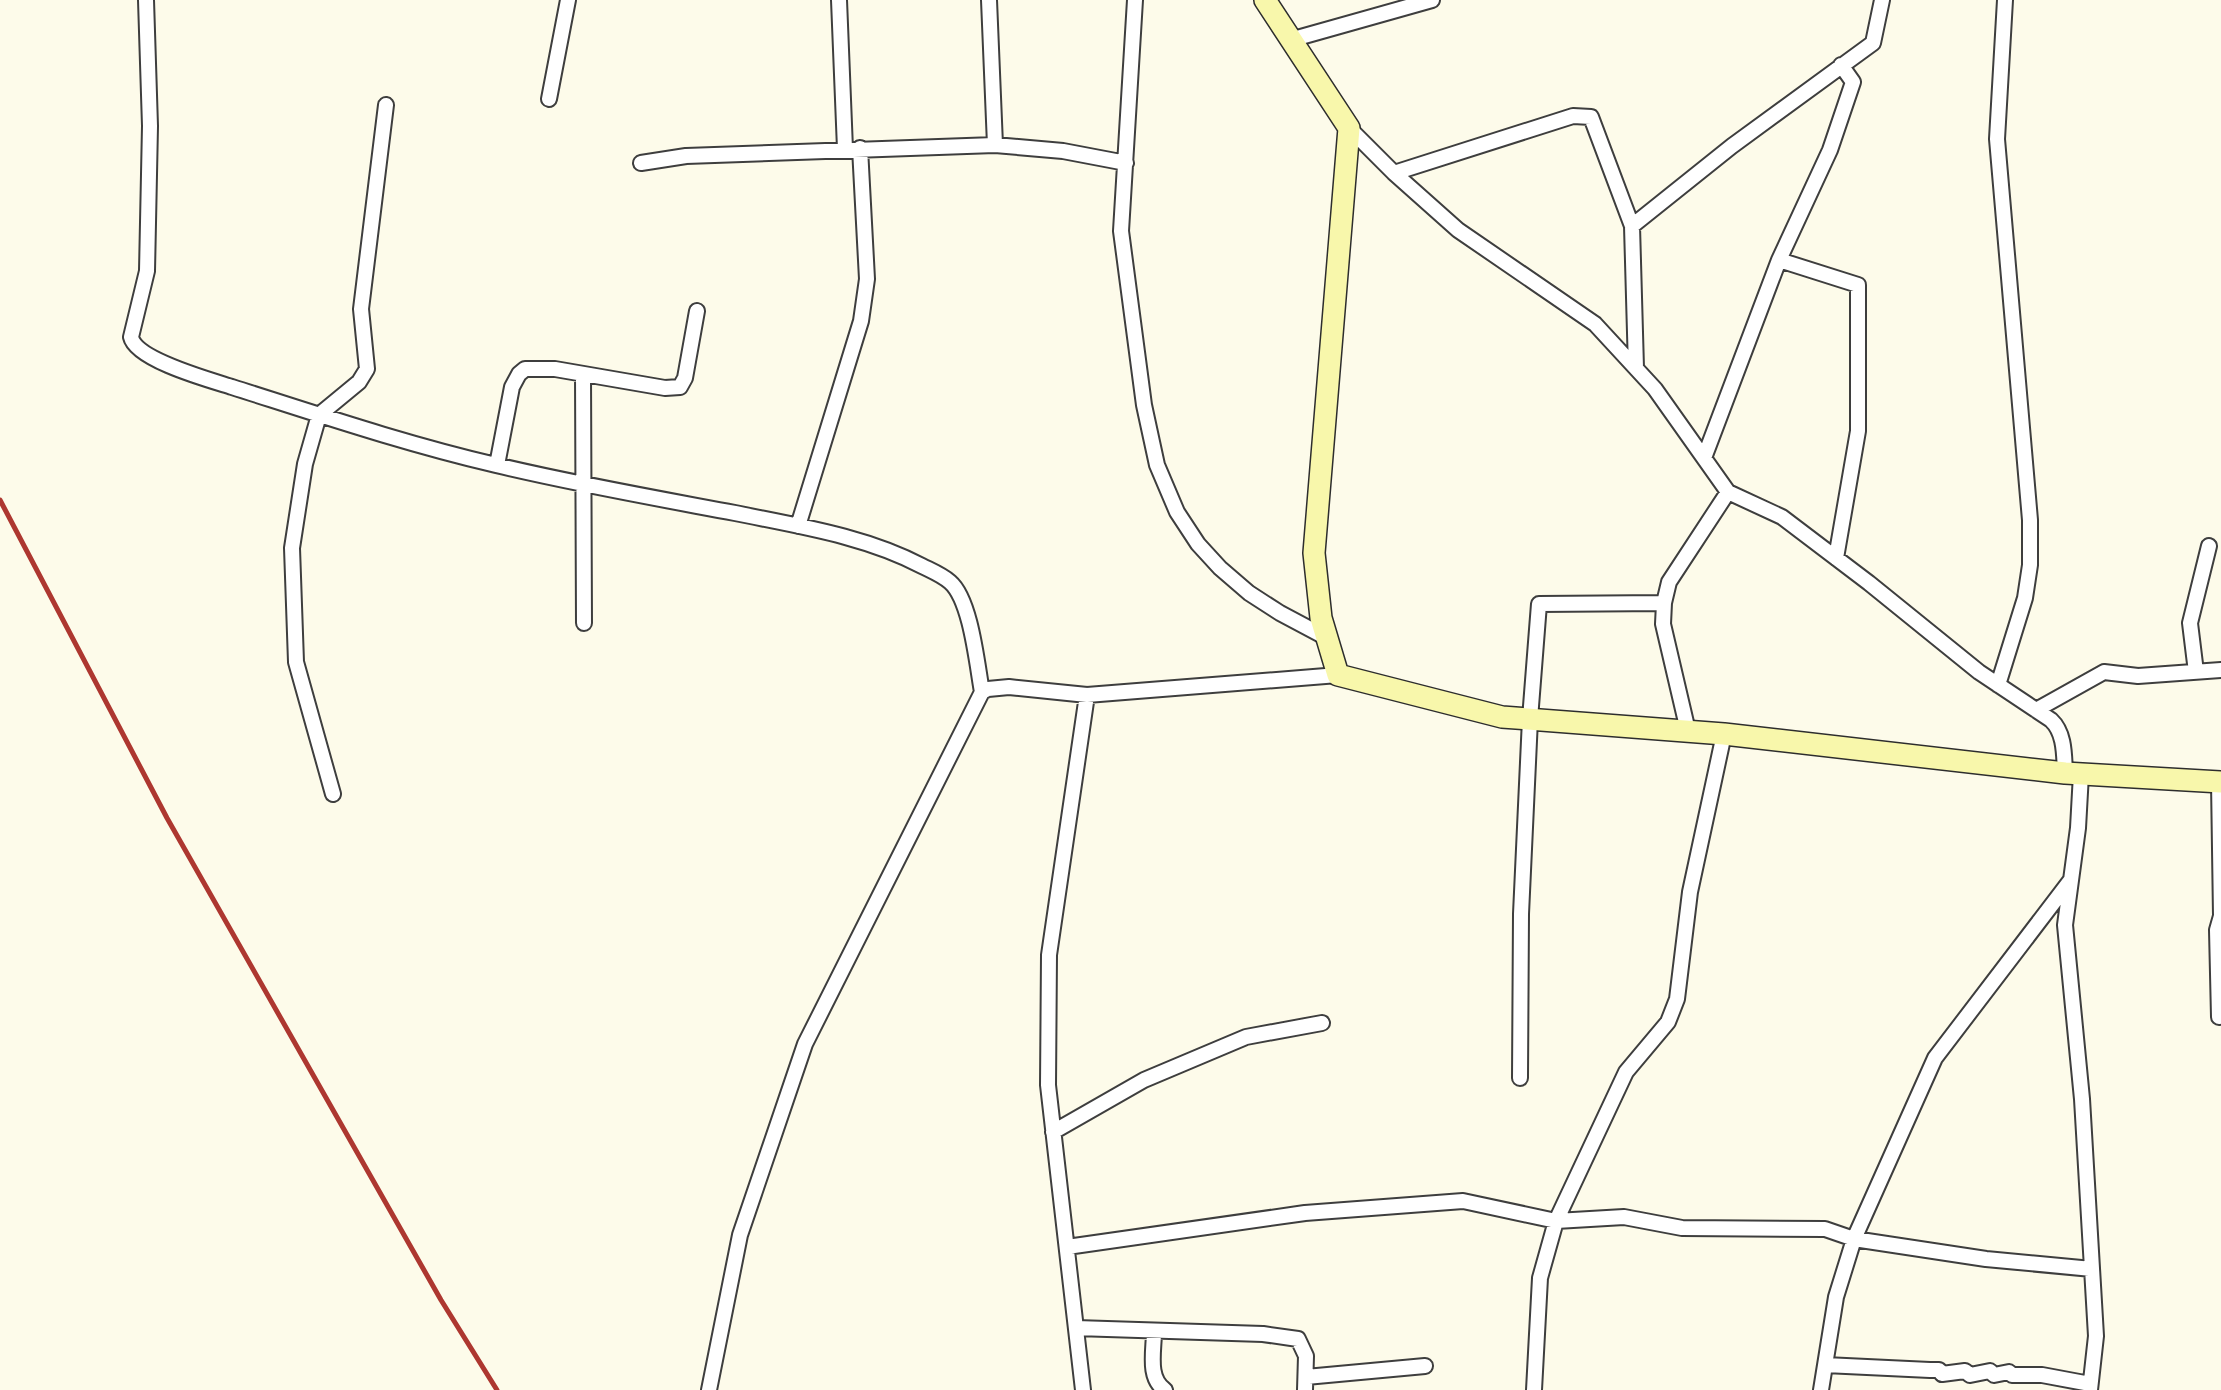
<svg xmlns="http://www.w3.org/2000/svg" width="2221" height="1390" viewBox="0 0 2221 1390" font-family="'Playfair Display',serif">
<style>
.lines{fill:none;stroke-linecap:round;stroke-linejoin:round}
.street-casing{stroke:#3e3e3e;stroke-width:18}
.secondary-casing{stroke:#2d2d2d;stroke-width:24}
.street{stroke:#fff;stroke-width:14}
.secondary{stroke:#f8f7ab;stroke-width:21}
.rail{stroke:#ad3730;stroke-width:5}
</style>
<rect width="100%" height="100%" fill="#fdfbea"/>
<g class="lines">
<g class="street-casing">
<path id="street" d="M 146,0 L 150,126 L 147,271 L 131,337 C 136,360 210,380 232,387 C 320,415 406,444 496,465 C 575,484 655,498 735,513 C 798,526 865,536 922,566 C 932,571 942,575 950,582 C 971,600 977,665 982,692
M 839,0 L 845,149
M 989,0 L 995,145
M 1135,0 L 1121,231 L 1144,405 L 1157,465 L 1177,512 L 1198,544 L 1220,568 L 1249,593 L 1280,613 L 1327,638
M 1290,40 L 1432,0
M 549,99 L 568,0
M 1349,128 L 1394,173 L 1458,230 L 1595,324 L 1655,389 L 1728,492 L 1782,517 L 1869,583 L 1979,672 L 2051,720 C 2065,733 2064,755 2065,773
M 641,163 L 686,156 L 995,145 L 1063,151 L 1126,163
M 1394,173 L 1573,116 L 1591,117 L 1632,226 L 1636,368
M 1632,226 L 1732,146 L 1873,43 L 1882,0
M 1779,260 L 1858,285 L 1858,431 L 1836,558
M 583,374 L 584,623
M 1704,458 L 1779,260 L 1830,150 L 1853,82 L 1841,65
M 497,465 L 512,387 L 519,374 L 525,369 L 555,369 L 665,388 L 680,387 L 685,378 L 697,311
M 798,526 L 861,321 L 867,279 L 860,148
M 2196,672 L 2190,623 L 2209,546
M 1998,685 L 2025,598 L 2030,565 L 2030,520 L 1997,139 L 2005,0
M 2036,710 L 2104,672 L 2138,676 L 2221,670
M 1688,731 L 1663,624 L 1664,603 L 1669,582 L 1728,492
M 2081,774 L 2078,828 L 2065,925 L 2082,1099 L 2096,1336 L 2090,1390
M 333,794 L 296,662 L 292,548 L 305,464 L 319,415 L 359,382 L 367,369 L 361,309 L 386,105
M 2219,1017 L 2217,930 L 2221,916 L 2219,782
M 1520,1078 L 1521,914 L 1530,719 L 1539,604 L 1664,603
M 1053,1132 L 1144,1080 L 1246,1037 L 1322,1023
M 1067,1247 L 1305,1213 L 1463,1201 L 1556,1221 L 1624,1217 L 1682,1228 L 1825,1229 L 1854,1239 L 1986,1259 L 2092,1269
M 1076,1328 L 1263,1334 L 1298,1339 L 1306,1356 L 1305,1390
M 1154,1331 C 1154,1351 1147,1378 1165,1390
M 1825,1365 L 1930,1370 L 1939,1370 L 1942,1374 L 1965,1371 L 1970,1375 L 1990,1371 L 1994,1375 L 2009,1372 L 2012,1375 L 2042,1375 L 2090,1384
M 1306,1377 L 1425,1366
M 709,1390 L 740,1235 L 805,1044 L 982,692 L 988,689 L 1009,687 L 1087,695 L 1338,675
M 1083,1390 L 1048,1085 L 1049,955 L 1087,695
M 1534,1390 L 1540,1278 L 1556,1221 L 1626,1072 L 1668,1022 L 1677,999 L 1690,892 L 1724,734
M 1821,1390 L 1836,1297 L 1854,1239 L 1935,1058 L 2070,881"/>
</g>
<g class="secondary-casing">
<path id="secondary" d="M 1265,0 L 1349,128 L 1314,553 L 1321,618 L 1338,675 L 1502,717 L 1724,734 L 2065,773 L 2221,782"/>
</g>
<use href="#street" class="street"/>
<use href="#secondary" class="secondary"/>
<path class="rail" d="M 0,500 L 167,818 L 441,1300 L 497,1390"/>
</g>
</svg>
